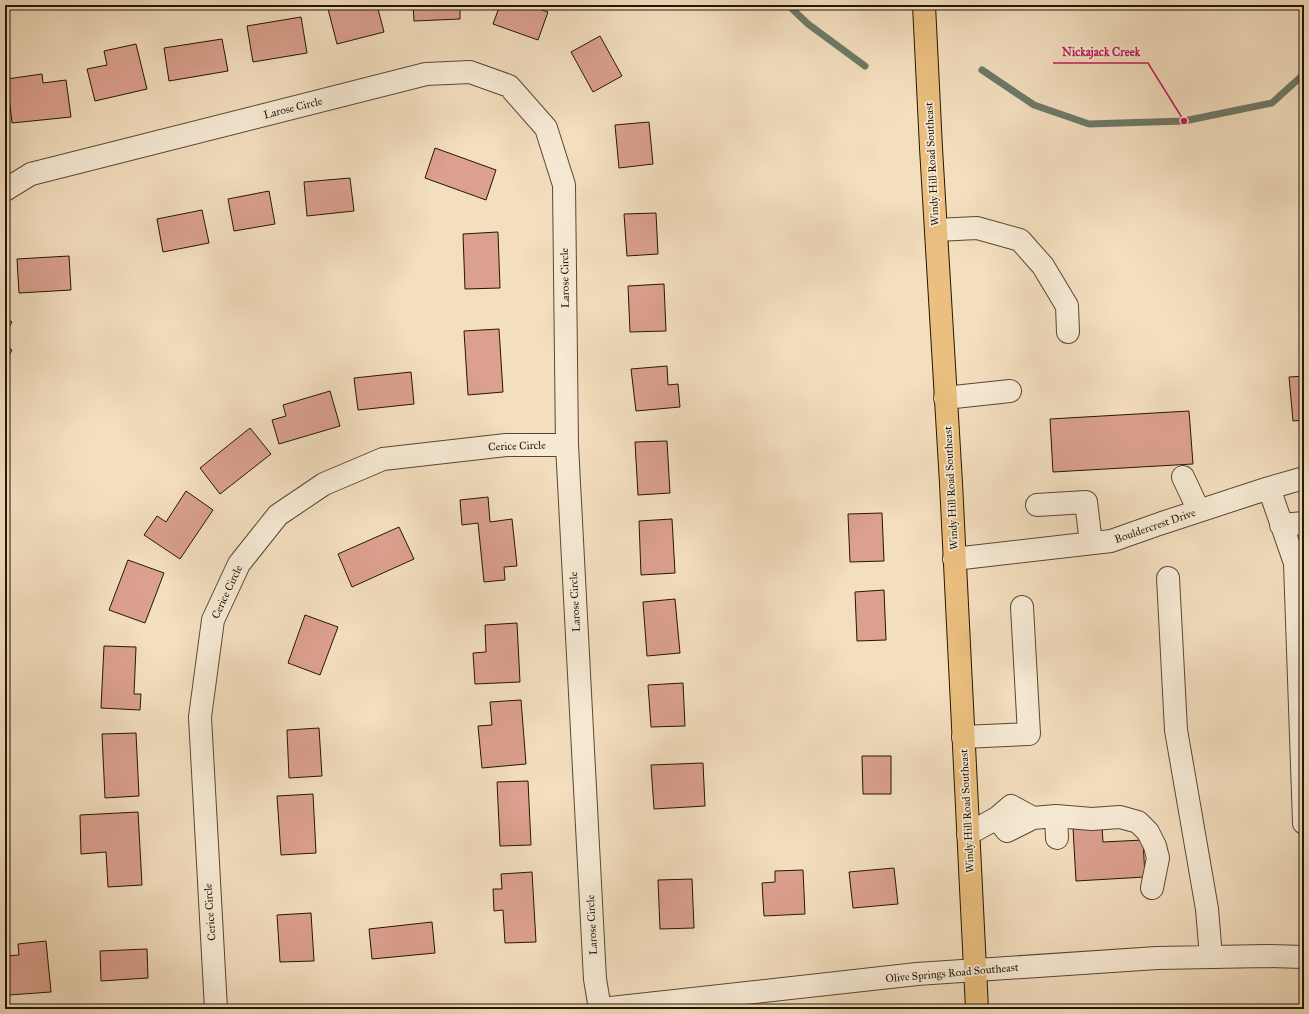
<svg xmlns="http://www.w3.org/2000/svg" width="1309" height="1014" viewBox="0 0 1309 1014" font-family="'IM FELL Great Primer',serif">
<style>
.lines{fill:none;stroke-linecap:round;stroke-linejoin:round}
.stream{stroke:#6d7a68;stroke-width:7}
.building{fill:#dba08e;stroke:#251603}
.minor-casing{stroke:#584832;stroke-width:24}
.major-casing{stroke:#251603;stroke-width:24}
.minor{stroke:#f7ead5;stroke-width:22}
.major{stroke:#eabf7f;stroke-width:22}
.labels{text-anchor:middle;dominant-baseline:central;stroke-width:3.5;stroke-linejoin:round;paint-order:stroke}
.street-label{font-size:11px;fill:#251603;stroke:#f7ead5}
.leader{fill:none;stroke:#c2185b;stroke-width:1.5}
.callout-dot{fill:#c2185b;stroke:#f7ead5;stroke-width:1.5}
.callout-label{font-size:12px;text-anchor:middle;font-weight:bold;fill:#c2185b;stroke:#f7ead5;stroke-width:3.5;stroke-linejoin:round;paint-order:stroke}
</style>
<rect width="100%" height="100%" fill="#f3debe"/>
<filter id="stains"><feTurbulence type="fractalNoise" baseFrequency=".005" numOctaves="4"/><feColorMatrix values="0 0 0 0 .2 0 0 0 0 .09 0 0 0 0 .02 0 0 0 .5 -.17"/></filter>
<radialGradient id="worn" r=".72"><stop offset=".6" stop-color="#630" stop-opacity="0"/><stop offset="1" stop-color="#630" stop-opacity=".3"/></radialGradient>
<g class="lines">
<path class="stream" d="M 788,5 L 808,24 L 865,66
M 982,70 L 1034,105 L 1089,124 L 1184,121 L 1272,103 L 1304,74"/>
</g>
<path class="building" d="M 327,5 L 353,5 L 353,8 L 366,5 L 377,5 L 384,32 L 337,44 Z
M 413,5 L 460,5 L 460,19 L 414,21 Z
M 500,5 L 527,5 L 548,12 L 538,40 L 493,24 Z
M 301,17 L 307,53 L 253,62 L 247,26 Z
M 600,36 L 622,76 L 593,92 L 571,52 Z
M 222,39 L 228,71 L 169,81 L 164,48 Z
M 136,44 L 147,89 L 95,101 L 87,69 L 107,65 L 104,51 Z
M 42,74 L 43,83 L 66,80 L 71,117 L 12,123 L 7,79 Z
M 649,122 L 653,164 L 619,168 L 615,125 Z
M 435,148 L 496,170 L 486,200 L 425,178 Z
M 350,178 L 354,211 L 307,216 L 304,182 Z
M 269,191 L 275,224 L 234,231 L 228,199 Z
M 202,210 L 209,243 L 163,252 L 157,219 Z
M 656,213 L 658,254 L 627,256 L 624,214 Z
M 498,232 L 500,288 L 465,289 L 463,234 Z
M 69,256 L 71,290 L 19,293 L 17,259 Z
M 664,284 L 666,331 L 630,332 L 628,286 Z
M 5,318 L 12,322 L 5,335 Z
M 499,329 L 503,392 L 468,395 L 464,331 Z
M 5,346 L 12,350 L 5,363 Z
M 667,366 L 668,385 L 678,384 L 680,407 L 636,411 L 631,369 Z
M 411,372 L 414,404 L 358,410 L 354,378 Z
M 1304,376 L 1304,420 L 1293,421 L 1289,377 Z
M 330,391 L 340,426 L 279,444 L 272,420 L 286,416 L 283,405 Z
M 1189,411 L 1193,464 L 1053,472 L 1050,419 Z
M 250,428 L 271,454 L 220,494 L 200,468 Z
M 667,441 L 670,493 L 638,495 L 635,442 Z
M 186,491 L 213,510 L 180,559 L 144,535 L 157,516 L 166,522 Z
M 488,497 L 490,522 L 512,519 L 517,566 L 504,567 L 505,580 L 484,582 L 478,523 L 462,525 L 460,500 Z
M 882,513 L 884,561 L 850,562 L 848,514 Z
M 672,519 L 675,573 L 641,575 L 639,521 Z
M 399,527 L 414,559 L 352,587 L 338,554 Z
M 128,560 L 164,573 L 145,623 L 109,610 Z
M 884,590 L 886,640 L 857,641 L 855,592 Z
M 675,599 L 680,653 L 647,656 L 643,602 Z
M 305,615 L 338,627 L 320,675 L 288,663 Z
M 517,623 L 520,682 L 475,684 L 473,653 L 486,652 L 485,625 Z
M 104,646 L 136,647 L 134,694 L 141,694 L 140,710 L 101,708 Z
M 683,683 L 685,726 L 651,727 L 648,685 Z
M 521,700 L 526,764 L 482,768 L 478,726 L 492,725 L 490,702 Z
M 319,728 L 322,776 L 289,778 L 287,730 Z
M 136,733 L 139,796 L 105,798 L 102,734 Z
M 862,756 L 891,756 L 891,794 L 863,794 Z
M 703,763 L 705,806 L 654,809 L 651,765 Z
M 528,781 L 531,845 L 500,846 L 497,782 Z
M 313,794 L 316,853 L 281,855 L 277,796 Z
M 138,812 L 142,885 L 108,887 L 106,852 L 81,854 L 80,815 Z
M 1102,826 L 1103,842 L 1143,840 L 1145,877 L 1076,881 L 1073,828 Z
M 894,868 L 898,904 L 853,908 L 849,872 Z
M 803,870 L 805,914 L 764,916 L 762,883 L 775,882 L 775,871 Z
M 532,872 L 536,942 L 505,943 L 503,910 L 494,911 L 493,889 L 502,889 L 501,874 Z
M 692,879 L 694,928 L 660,929 L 658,880 Z
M 311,913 L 314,961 L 280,962 L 277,915 Z
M 432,922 L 435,953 L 372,959 L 369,929 Z
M 46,941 L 51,992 L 9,995 L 6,956 L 19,955 L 18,944 Z
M 147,949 L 148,978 L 101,981 L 100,951 Z"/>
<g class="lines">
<g class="minor-casing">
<path id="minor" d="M 5,190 L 31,174 L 426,74 L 470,72 L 509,86 L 546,128 L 564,185 L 567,445 L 595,979 L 600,1009
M 936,230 L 977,228 L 1020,240 L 1043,266 L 1067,306 L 1068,332
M 945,398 L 1010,391
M 1183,477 L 1199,511
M 1269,488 L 1295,563 L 1304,823
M 1037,505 L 1086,502 L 1091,543
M 1281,525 L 1304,523
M 954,559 L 1111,541 L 1162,523 L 1269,488 L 1304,478
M 1168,578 L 1176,730 L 1207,909 L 1211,957
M 963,737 L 1029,734 L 1022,607
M 1056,816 L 1092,819 L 1120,817 L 1138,822 L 1148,832 L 1155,846 L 1158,858 L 1152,888
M 997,818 L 1007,831 L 1033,818 L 1056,816 L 1057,838
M 968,834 L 997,818 L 1011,806 L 1033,818
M 216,1009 L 200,717 L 213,620 L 239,564 L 278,515 L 324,484 L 383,459 L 506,445 L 567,445
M 602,1009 L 917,974 L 1157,958 L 1267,956 L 1304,957"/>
</g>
<g class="major-casing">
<path id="major" d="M 924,5 L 931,148 L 951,483 L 977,1009"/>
</g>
<use href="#minor" class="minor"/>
<use href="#major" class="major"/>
</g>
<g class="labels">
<g class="street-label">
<text transform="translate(293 108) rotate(-14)">Larose Circle</text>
<text transform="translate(932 164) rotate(-93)">Windy Hill Road Southeast</text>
<text transform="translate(565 278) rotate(-91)">Larose Circle</text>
<text transform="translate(517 446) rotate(-2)">Cerice Circle</text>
<text transform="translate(951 488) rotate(-93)">Windy Hill Road Southeast</text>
<text transform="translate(1155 526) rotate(-19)">Bouldercrest Drive</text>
<text transform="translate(227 592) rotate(-65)">Cerice Circle</text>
<text transform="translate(575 602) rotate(-93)">Larose Circle</text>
<text transform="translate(967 811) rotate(-93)">Windy Hill Road Southeast</text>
<text transform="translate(210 912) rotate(-94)">Cerice Circle</text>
<text transform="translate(592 925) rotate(-93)">Larose Circle</text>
<text transform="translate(952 973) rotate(-5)">Olive Springs Road Southeast</text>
</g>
</g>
<path class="leader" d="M1184 121L1148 63H1053"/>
<circle class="callout-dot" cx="1184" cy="121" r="4"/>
<g class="callout-label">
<text x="1101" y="56">Nickajack Creek</text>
</g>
<rect width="1309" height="1014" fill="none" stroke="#f3debe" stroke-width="20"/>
<rect x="6" y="6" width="1297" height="1002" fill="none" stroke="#251603" stroke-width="2"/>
<rect x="10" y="10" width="1289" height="994" fill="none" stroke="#251603"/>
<rect width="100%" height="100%" filter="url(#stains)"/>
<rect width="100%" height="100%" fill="url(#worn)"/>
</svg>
